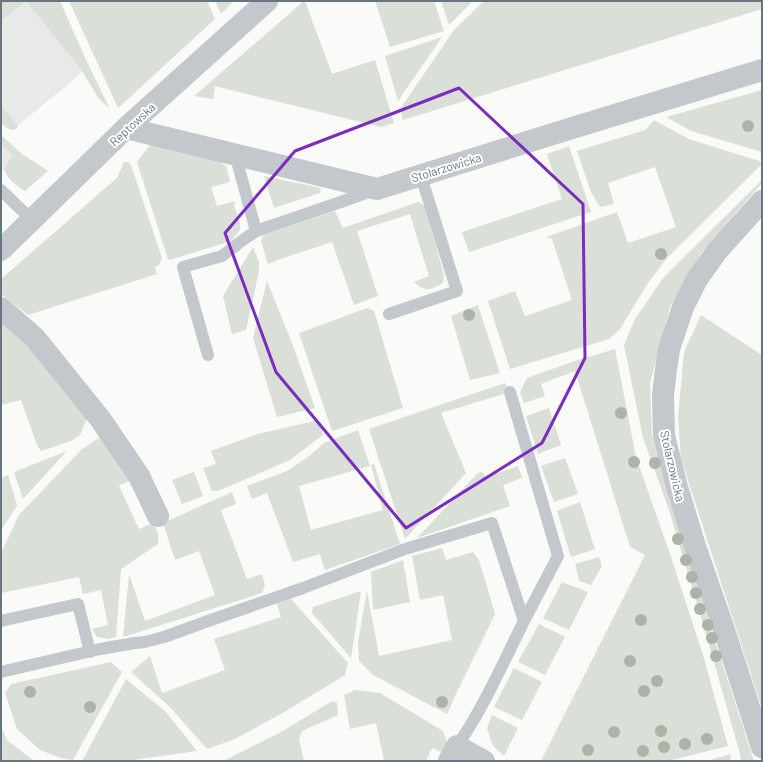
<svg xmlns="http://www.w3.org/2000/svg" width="763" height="762" viewBox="0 0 763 762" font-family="Barlow,sans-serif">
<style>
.built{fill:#e8e9e9}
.green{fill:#dadfd7}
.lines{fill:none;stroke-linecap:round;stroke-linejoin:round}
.service{stroke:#c3c8cc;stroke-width:12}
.minor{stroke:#c3c8cc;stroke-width:22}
.tertiary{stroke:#c3c8cc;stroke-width:22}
.tree{fill:#aab4a7}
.marked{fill:none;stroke:#7b2cbf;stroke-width:3;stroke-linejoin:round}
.labels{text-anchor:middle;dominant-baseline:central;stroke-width:4;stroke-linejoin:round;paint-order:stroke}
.street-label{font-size:12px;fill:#657683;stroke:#fff}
</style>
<rect width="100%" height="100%" fill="#fafaf8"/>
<path class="built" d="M 26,1 L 82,71 L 71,82 L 18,125 L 1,106 L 1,21 Z
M 1,144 L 13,155 L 8,162 L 4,169 L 1,172 Z"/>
<path class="green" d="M 1,1 L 26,1 L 1,21 Z
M 26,1 L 60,1 L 86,60 L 110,109 L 99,99 L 82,71 Z
M 69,1 L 207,1 L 215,19 L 118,108 Z
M 215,1 L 234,1 L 221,14 Z
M 304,1 L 305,1 L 332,74 L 375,60 L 394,123 L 381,127 L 215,86 L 213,99 L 194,96 Z
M 375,1 L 434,1 L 444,31 L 390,47 Z
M 441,1 L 473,1 L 449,25 Z
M 484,1 L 762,1 L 762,9 L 403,120 L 400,109 L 454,30 Z
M 442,37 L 398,101 L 385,56 Z
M 762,90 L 762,152 L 691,131 L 666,117 Z
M 1,106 L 18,125 L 17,128 L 13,130 L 7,128 L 1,123 Z
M 654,120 L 689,139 L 762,162 L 762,164 L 667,258 L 648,283 L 620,329 L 609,339 L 510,369 L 488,301 L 515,291 L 525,316 L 572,300 L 552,239 L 546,237 L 617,212 L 628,243 L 676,227 L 655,167 L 608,183 L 614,204 L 600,207 L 591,192 L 577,151 L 645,130 Z
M 1,135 L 22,154 L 48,171 L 25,191 L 23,190 C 15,184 7,179 4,169 L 8,162 L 13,155 L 1,144 Z
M 150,145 L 217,160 L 226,166 L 230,182 L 211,187 L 217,206 L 235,201 L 234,205 L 240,223 L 240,230 L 231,241 L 170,260 L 168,259 L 137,162 Z
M 569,146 L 591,212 L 469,252 L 462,232 L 562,199 L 547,154 Z
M 124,162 L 128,162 L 131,165 L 162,258 L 159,265 L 155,267 L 157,274 L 28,315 L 1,294 L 1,279 L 117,178 Z
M 264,176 L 321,188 L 320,193 L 274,208 Z
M 762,180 L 762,183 L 701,253 L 670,307 L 650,383 L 652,435 L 673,512 L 754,761 L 741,761 L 740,754 L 712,655 L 670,513 L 643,438 L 624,345 L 635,319 L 664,277 Z
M 418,202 L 425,206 L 444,275 L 443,283 C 430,290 426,293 414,282 L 429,276 L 410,214 L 357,231 L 378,296 L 354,305 L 332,242 L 283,258 L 268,264 L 261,241 L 263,235 L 335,211 L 343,228 Z
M 253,247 L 259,262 L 259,271 L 246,330 L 232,334 L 223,296 Z
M 267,281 L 292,343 L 315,408 L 277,417 L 253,338 Z
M 478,305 L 500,373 L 470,380 L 451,316 Z
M 367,308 L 374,311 L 403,408 L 332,431 L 299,333 Z
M 701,315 L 762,355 L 762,709 L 693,496 L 681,459 L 678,417 L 684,352 Z
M 1,317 L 39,349 L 88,416 L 80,435 L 71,441 L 41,451 L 37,445 L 21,400 L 1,405 Z
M 615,349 L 636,457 L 670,554 L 703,655 L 728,746 L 668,761 L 541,761 L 645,555 L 630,547 L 575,371 L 541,384 L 545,396 L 524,403 L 520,392 L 527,378 L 572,362 Z
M 505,383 L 510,392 L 441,413 L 466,473 L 405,539 L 369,429 Z
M 549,408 L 561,445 L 538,454 L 526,416 Z
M 318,420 L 323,435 L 290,460 L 218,491 L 212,491 L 203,468 L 216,464 L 211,451 L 258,434 Z
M 358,430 L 370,466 L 299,486 L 311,530 L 383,510 L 371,465 L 374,464 L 400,544 L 325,570 L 320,554 L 293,562 L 267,493 L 252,499 L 247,486 L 287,471 L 308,457 L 324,443 Z
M 102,436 L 131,480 L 119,486 L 139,529 L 153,523 L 158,534 L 158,544 L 121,569 L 116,637 L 108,639 L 97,637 L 92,629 L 108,625 L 101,590 L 83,594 L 79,577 L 1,593 L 1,553 L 19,515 L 82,449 Z
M 67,451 L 23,499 L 14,472 Z
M 565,458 L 578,494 L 554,502 L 541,466 Z
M 518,466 L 522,478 L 503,485 L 510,506 L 417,538 L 478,473 L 482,472 L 486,477 Z
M 194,472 L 203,496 L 182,504 L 172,480 Z
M 8,475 L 17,506 L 1,530 L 1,478 Z
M 232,492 L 236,504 L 221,510 L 247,579 L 262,574 L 265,585 L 262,593 L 123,637 L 129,574 L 145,621 L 215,595 L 199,551 L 175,560 L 163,523 Z
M 580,502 L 595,549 L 571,557 L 557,511 Z
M 442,548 L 446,560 L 473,552 L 479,560 L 495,614 L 455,696 L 447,714 L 373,675 L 359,661 L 358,642 L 367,591 L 379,656 L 452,640 L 443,595 L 420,600 L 412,556 Z
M 599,557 L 602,566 L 591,585 L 579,581 L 575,564 Z
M 403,560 L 410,602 L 373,610 L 371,572 Z
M 562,582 L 588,592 L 569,630 L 543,618 Z
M 361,591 L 352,652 L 351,658 L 312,613 L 313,607 Z
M 290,598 L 348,663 L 345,675 L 286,711 L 235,739 L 207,749 L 170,707 L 131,672 L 150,656 L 162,693 L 225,670 L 214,639 L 281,617 L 277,604 Z
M 539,624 L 565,637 L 545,675 L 518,662 Z
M 111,662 L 122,672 L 73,760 L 61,758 L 40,750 L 17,729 L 5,693 L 11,684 Z
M 514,668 L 542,682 L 522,720 L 494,707 Z
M 126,679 L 166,712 L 197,751 L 125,761 L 82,761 Z
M 355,690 L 380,693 L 443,731 L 447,743 L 444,753 L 432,748 L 426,761 L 384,761 L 376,723 L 350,729 L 344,695 Z
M 332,701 L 337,703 L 338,715 L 302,731 L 299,739 L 304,761 L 223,761 L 283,731 Z
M 492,715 L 518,728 L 504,756 L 493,746 L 487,728 Z
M 1,726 L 7,740 L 34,761 L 1,761 Z
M 730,754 L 731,761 L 707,761 Z"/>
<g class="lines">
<path class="service" d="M 235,154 L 256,231
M 1,190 L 32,220
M 389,314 L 457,291 L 421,176
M 208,355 L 183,267 L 222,256 L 243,240 L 256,231 L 338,203 L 374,190
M 510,392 L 558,556 L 524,621
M 1,621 L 78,604 L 90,652
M 1,672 L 100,649 L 135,643 L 145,642 L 164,637 L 208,621 L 303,588 L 405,549 L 492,523 L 524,621 C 503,663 484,707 457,746"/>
<path class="minor" d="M 126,128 L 377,189 L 569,129 L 762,70
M 1,250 L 126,128 L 267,1
M 1,308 L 35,338 L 101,420 L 139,476 L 158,516
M 449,761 L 457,746 L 484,761"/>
<path class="tertiary" d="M 762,201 L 717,251 L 697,279 L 683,307 L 669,349 L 666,369 L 663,395 L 664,436 L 677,487 L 695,546 L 723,627 L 762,747"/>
</g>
<g class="tree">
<circle cx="748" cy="126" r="6"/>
<circle cx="661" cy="254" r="6"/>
<circle cx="469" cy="315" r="6"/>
<circle cx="621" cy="413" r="6"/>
<circle cx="634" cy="462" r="6"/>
<circle cx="655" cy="463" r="6"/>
<circle cx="678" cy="539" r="6"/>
<circle cx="686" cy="560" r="6"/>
<circle cx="692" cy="577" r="6"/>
<circle cx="696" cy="593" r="6"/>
<circle cx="700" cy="609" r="6"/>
<circle cx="641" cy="620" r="6"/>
<circle cx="708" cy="625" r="6"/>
<circle cx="712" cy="638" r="6"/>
<circle cx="716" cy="656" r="6"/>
<circle cx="630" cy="661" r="6"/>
<circle cx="657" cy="681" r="6"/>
<circle cx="644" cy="691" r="6"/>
<circle cx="30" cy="692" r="6"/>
<circle cx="442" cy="702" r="6"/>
<circle cx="90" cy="707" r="6"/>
<circle cx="661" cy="731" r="6"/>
<circle cx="614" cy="732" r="6"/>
<circle cx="707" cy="739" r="6"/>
<circle cx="685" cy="744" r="6"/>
<circle cx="664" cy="747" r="6"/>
<circle cx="588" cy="750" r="6"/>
<circle cx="643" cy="751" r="6"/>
</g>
<path class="marked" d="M 459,88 L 583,204 L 585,358 L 542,443 L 406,528 L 276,372 L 225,233 L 295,151 Z"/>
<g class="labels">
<g class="street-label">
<text transform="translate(132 124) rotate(-43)">Reptowska</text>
<text transform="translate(446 167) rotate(-17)">Stolarzowicka</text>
<text transform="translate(673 466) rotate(77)">Stolarzowicka</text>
</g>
</g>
<rect width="763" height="762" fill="none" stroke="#657683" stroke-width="4"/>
</svg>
